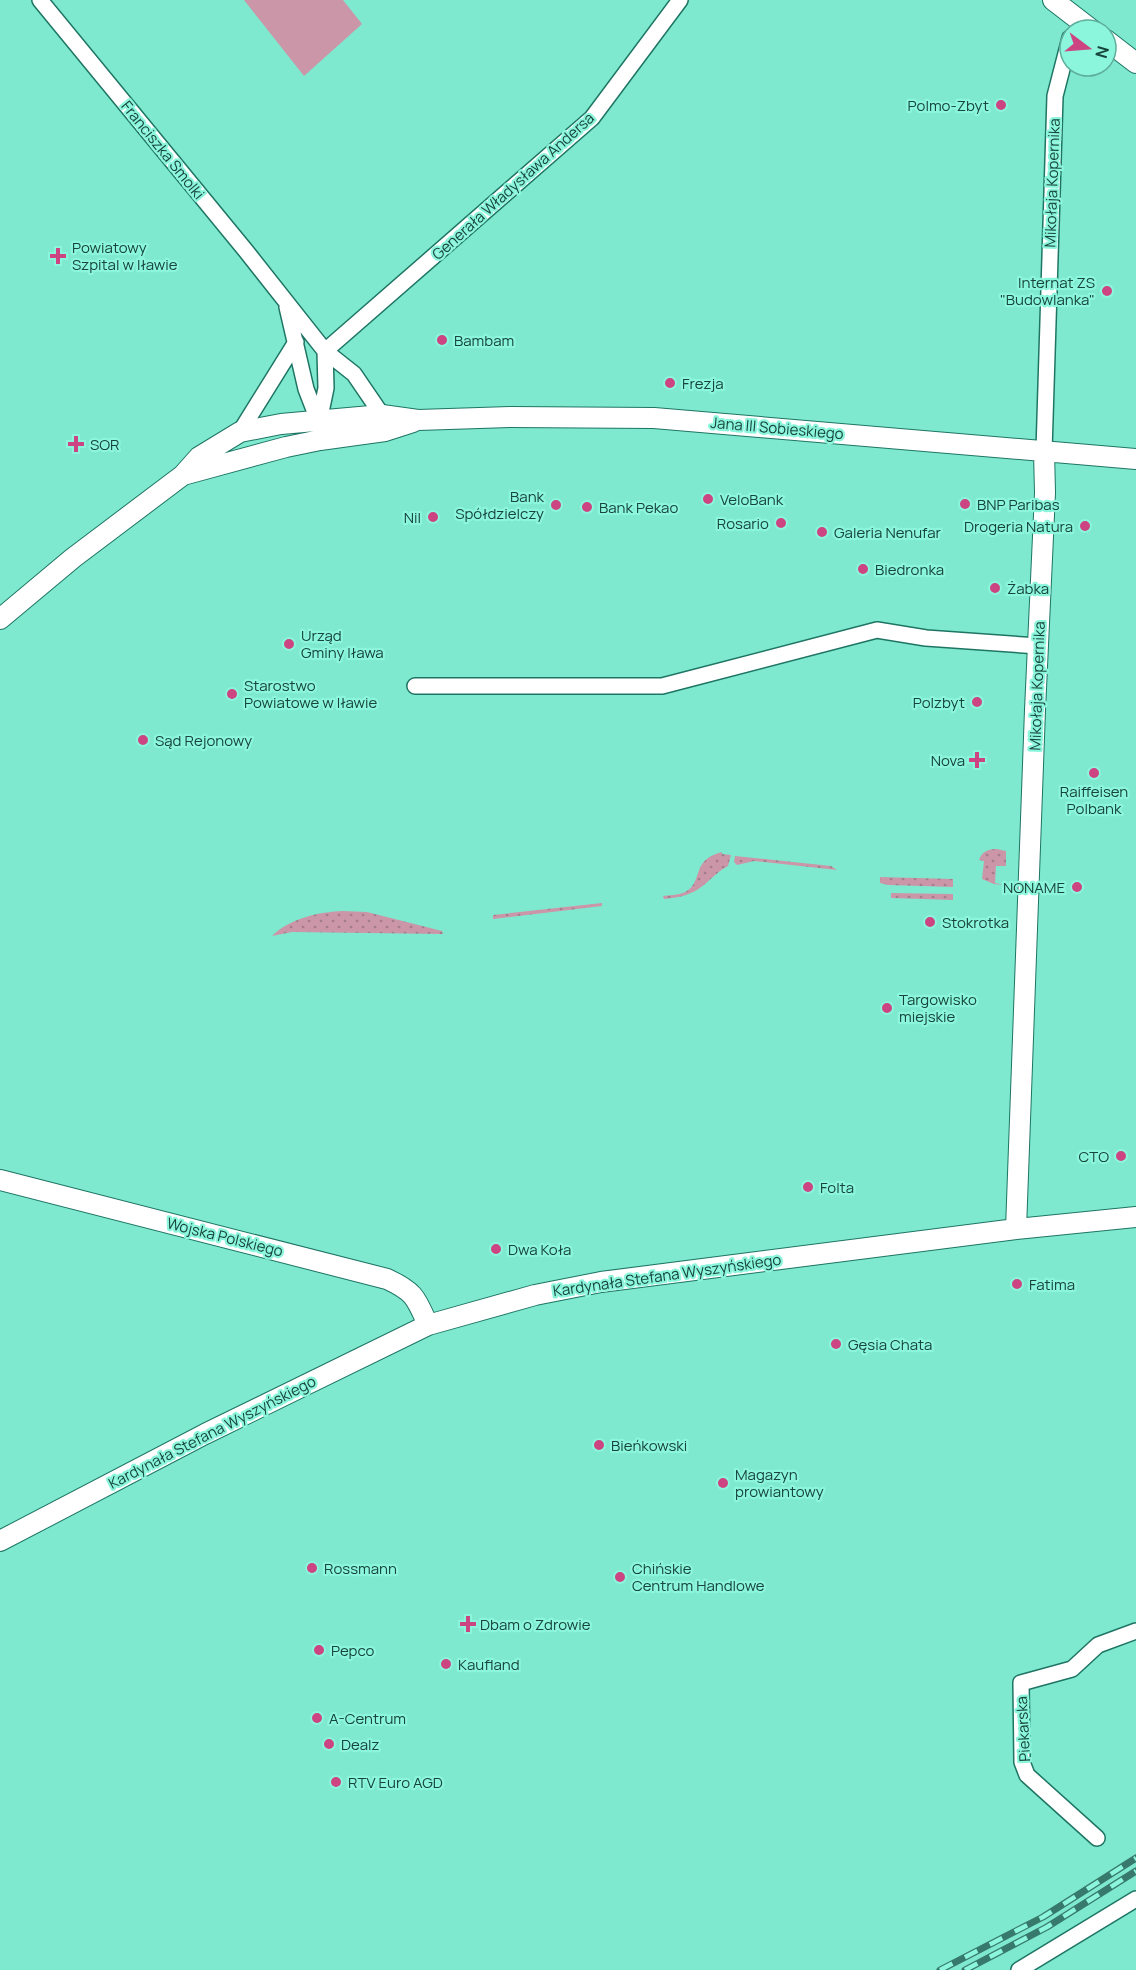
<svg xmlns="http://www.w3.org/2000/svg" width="1136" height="1970" viewBox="0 0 1136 1970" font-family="Manrope,sans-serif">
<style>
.grass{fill:url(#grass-dots)}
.pitch{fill:#cc96a9}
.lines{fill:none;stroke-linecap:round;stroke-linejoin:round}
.minor-casing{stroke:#1e7564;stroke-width:18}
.tertiary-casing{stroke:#1e7564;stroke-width:22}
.minor{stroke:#fff;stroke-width:15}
.tertiary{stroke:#fff;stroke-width:20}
.rail-casing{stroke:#37796a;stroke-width:7}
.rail{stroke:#8cf6dc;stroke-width:4.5;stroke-dasharray:14;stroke-linecap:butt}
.poi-dot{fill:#cc4481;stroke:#8cf6dc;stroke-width:2}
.labels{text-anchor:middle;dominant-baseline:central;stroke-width:4.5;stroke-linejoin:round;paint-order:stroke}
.poi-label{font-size:15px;fill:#17453b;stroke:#8cf6dc;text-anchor:start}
.street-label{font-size:15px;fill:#17453b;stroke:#8cf6dc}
</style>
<defs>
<pattern id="grass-dots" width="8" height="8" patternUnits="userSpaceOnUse" patternTransform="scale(1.5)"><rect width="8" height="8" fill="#cc96a9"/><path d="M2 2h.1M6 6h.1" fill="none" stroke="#a57c8b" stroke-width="1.8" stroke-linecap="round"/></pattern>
</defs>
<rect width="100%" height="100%" fill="#7ee9cf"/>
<path class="grass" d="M 997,849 L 1006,851 L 1006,866 L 996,866 L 995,883 L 1005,885 L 994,884 L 982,879 L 984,861 L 979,860 C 982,851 989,849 997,849 Z
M 722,852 L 722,854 L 731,855 L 728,866 C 716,872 708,883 697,890 C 687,896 675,898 664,899 L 663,896 C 669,895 677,895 683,893 C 705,884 689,860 722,852 Z
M 735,856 L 831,866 L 837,870 L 754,861 L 737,865 L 734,862 Z
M 880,877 L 953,879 L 953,887 L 888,885 L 880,883 Z
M 891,893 L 953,894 L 953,900 L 891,898 Z
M 602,903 L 602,906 L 493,919 L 493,915 Z
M 343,911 L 367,912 L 442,931 L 443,934 L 292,932 L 272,936 C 290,918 319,912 343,911 Z"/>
<path class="pitch" d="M 244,0 L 343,0 L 362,24 L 304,76 Z"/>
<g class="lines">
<g class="minor-casing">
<path id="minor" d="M 40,0 L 246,251 L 325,351 L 354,374 L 382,415
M 287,307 L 306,389 L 318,420
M 325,351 L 592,118 L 680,0
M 319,422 L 326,388 L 325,351
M 240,432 L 296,342
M 1044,451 L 1055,96 L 1070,38
M 415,686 L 662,686 L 877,630 L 926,638 L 1038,646
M 1097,1838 L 1027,1775 L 1022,1762 L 1021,1683 L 1072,1669 L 1098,1645 L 1136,1631
M 1019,1970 L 1136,1899"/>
</g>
<g class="tertiary-casing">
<path id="tertiary" d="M 1053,0 L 1092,30
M 1106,40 L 1136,63
M 183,475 L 286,447 L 320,440 L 385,431 L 413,422
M 0,619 L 73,558 L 183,475 L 199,457 L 240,432 L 281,424 L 382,415 L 418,420 L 510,417 L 654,418 L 1136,459
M 0,1180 L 387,1279 C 415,1292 416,1298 428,1325
M 1016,1229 L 1035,710 L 1045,493 L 1044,451
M 0,1541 L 205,1434 L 428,1325 L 535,1295 L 601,1282 L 1016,1229 L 1136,1217"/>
</g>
<use href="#minor" class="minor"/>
<use href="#tertiary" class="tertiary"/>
<g class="rail-casing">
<path id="rail" d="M 940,1970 L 1043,1917 L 1136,1858
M 965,1970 L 1047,1927 L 1136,1871"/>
</g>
<use href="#rail" class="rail"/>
</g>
<g class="poi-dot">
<circle cx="1001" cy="105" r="6"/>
<path d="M55 247h6v6h6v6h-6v6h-6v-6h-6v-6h6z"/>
<circle cx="1107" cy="291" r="6"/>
<circle cx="442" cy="340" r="6"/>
<circle cx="670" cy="383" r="6"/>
<path d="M73 435h6v6h6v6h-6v6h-6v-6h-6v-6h6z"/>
<circle cx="708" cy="499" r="6"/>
<circle cx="965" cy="504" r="6"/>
<circle cx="556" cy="505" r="6"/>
<circle cx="587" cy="507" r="6"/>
<circle cx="433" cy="517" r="6"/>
<circle cx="781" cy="523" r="6"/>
<circle cx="1085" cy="526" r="6"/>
<circle cx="822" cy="532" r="6"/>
<circle cx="863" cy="569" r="6"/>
<circle cx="995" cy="588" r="6"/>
<circle cx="289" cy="644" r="6"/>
<circle cx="232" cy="694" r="6"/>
<circle cx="977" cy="702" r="6"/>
<circle cx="143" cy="740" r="6"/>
<path d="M974 751h6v6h6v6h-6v6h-6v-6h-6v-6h6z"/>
<circle cx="1094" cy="773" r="6"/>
<circle cx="1077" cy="887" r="6"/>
<circle cx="930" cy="922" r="6"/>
<circle cx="887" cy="1008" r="6"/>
<circle cx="1121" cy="1156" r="6"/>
<circle cx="808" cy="1187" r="6"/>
<circle cx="496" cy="1249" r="6"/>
<circle cx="1017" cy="1284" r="6"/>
<circle cx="836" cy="1344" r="6"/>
<circle cx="599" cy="1445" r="6"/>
<circle cx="723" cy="1483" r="6"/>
<circle cx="312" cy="1568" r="6"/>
<circle cx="620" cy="1577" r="6"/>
<path d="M465 1615h6v6h6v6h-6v6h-6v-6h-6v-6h6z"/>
<circle cx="319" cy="1650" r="6"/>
<circle cx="446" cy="1664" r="6"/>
<circle cx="317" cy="1718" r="6"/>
<circle cx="329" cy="1744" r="6"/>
<circle cx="336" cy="1782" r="6"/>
</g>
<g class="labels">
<g class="poi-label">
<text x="989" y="105" text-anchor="end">Polmo-Zbyt</text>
<text x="72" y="247">Powiatowy<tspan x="72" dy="17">Szpital w Iławie</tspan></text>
<text x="1095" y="282" text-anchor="end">Internat ZS<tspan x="1095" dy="17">"Budowlanka"</tspan></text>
<text x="454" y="340">Bambam</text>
<text x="682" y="383">Frezja</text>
<text x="90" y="444">SOR</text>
<text x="544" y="496" text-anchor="end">Bank<tspan x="544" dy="17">Spółdzielczy</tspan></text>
<text x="720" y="499">VeloBank</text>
<text x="977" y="504">BNP Paribas</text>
<text x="599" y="507">Bank Pekao</text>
<text x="421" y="517" text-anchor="end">Nil</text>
<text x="769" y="523" text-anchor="end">Rosario</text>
<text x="1073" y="526" text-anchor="end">Drogeria Natura</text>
<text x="834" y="532">Galeria Nenufar</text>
<text x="875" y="569">Biedronka</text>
<text x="1007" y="588">Żabka</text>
<text x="301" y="635">Urząd<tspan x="301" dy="17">Gminy Iława</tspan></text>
<text x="244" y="685">Starostwo<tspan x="244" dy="17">Powiatowe w Iławie</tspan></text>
<text x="965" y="702" text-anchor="end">Polzbyt</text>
<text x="155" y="740">Sąd Rejonowy</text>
<text x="965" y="760" text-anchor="end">Nova</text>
<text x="1094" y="791" text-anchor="middle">Raiffeisen<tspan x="1094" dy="17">Polbank</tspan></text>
<text x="1065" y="887" text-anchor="end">NONAME</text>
<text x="942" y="922">Stokrotka</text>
<text x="899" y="999">Targowisko<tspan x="899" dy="17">miejskie</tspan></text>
<text x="1109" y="1156" text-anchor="end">CTO</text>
<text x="820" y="1187">Folta</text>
<text x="508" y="1249">Dwa Koła</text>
<text x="1029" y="1284">Fatima</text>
<text x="848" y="1344">Gęsia Chata</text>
<text x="611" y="1445">Bieńkowski</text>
<text x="735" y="1474">Magazyn<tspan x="735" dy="17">prowiantowy</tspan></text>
<text x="324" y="1568">Rossmann</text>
<text x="632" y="1568">Chińskie<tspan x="632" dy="17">Centrum Handlowe</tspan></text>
<text x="480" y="1624">Dbam o Zdrowie</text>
<text x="331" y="1650">Pepco</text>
<text x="458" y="1664">Kaufland</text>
<text x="329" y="1718">A-Centrum</text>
<text x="341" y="1744">Dealz</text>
<text x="348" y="1782">RTV Euro AGD</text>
</g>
<g class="street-label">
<text transform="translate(163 150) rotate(51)">Franciszka Smolki</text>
<text transform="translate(1052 183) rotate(-88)">Mikołaja Kopernika</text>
<text transform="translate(513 186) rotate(-42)">Generała Władysława Andersa</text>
<text transform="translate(777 428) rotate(5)">Jana III Sobieskiego</text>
<text transform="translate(1037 686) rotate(-88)">Mikołaja Kopernika</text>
<text transform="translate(225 1237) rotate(14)">Wojska Polskiego</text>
<text transform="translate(667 1275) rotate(-8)">Kardynała Stefana Wyszyńskiego</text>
<text transform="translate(212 1432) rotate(-27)">Kardynała Stefana Wyszyńskiego</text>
<text transform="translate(1023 1729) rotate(-93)">Piekarska</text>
</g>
</g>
<g transform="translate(1088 48) rotate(106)"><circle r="28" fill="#8cf6dc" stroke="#5daf9c" stroke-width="1.5"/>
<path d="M0-4.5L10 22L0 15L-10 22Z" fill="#cc4481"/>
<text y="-9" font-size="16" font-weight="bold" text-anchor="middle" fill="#17453b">N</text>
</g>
</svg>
